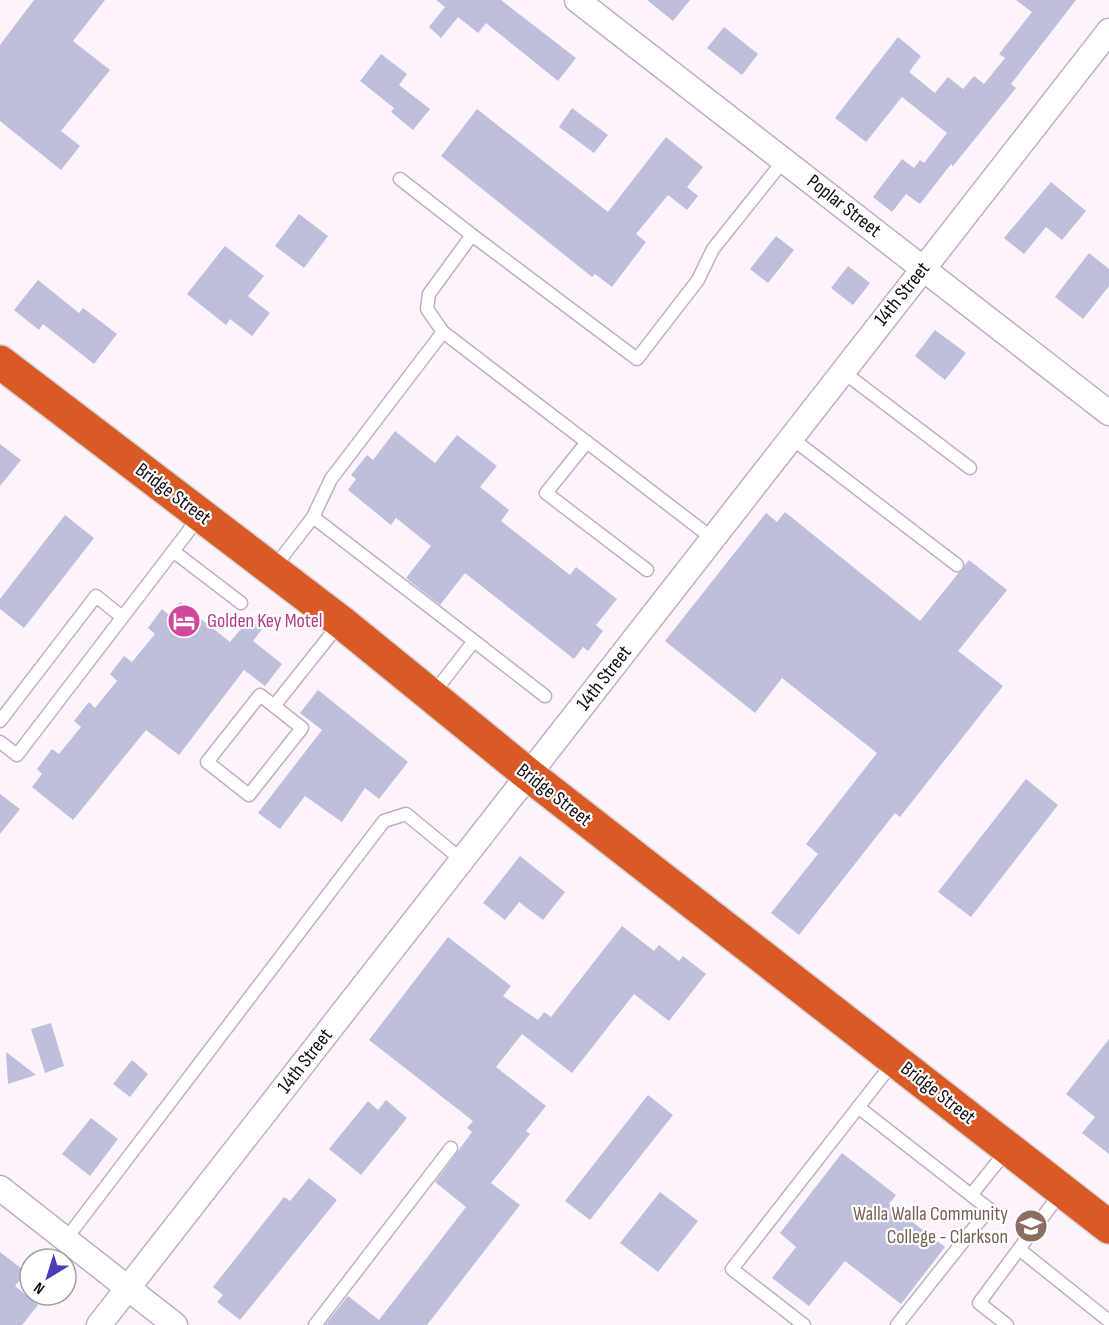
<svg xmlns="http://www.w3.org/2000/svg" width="1109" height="1325" viewBox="0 0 1109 1325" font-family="'Sofia Sans Condensed',sans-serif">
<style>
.building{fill:#bebfdb}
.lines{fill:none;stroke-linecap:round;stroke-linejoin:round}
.lane-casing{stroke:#c2aec3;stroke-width:15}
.street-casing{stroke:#c2aec3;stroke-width:27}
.highway-casing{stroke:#d5d3d5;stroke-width:36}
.lane{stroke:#fff;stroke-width:12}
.street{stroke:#fff;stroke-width:24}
.highway{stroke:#d95a25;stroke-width:33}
.labels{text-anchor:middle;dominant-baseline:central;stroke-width:4.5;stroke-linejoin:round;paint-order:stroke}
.street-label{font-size:20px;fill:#140c14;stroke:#fff}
.hotel-label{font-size:20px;fill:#b23c85;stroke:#fff;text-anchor:start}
.education-label{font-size:20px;fill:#785e54;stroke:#fff;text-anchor:end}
</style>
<rect width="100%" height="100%" fill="#fcf3fd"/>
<path class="building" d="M 34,0 L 105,0 L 73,41 L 110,70 L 61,131 L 80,146 L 61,170 L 0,121 L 0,45 Z
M 436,0 L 501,0 L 576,58 L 558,81 L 486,23 L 478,33 L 458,17 L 441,38 L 429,27 L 445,7 Z
M 647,0 L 690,0 L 673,21 Z
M 1016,0 L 1076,0 L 1011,84 L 1016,88 L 953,166 L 951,164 L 920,204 L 906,194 L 892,212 L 873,197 L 902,159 L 914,168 L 920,160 L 924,163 L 947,133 L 902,97 L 866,142 L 835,118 L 898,37 L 921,56 L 909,72 L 935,93 L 948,77 L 963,89 L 974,76 L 984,84 L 1005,58 L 999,54 L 1032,12 Z
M 724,27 L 758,54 L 742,75 L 707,48 Z
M 381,54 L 407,74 L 399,85 L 430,109 L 413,130 L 391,112 L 394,108 L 360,81 Z
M 572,108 L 608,135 L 594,153 L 559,127 Z
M 477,109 L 608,212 L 666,137 L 703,167 L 687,187 L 698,196 L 687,210 L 668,195 L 636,234 L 646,242 L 612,287 L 595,274 L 592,277 L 441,156 Z
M 1051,182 L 1086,211 L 1062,240 L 1046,227 L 1024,254 L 1004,238 Z
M 299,214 L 328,236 L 304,268 L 275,246 Z
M 776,236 L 794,250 L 768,283 L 750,269 Z
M 225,246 L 264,276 L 248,296 L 270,313 L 252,336 L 230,319 L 226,325 L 187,294 Z
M 1089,253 L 1109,269 L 1109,286 L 1083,319 L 1055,297 Z
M 848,266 L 870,283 L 853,305 L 831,288 Z
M 38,280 L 79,313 L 83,308 L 117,334 L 94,364 L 43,324 L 39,330 L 14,310 Z
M 935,330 L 966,353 L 945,380 L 915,356 Z
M 395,431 L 435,463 L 457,435 L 497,466 L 480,487 L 509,510 L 501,521 L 570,575 L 576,567 L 617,599 L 596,625 L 603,631 L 588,651 L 583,647 L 574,659 L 465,573 L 440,605 L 406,578 L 431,546 L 396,518 L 391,525 L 348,490 L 356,479 L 351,475 L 367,455 L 373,460 Z
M 0,444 L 21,460 L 0,486 Z
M 785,512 L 920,621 L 969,560 L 1007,590 L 958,651 L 1003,686 L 900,817 L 895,813 L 799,935 L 771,913 L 818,854 L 806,844 L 877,753 L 782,678 L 755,713 L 665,641 L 766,513 L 777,522 Z
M 65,515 L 94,538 L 24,628 L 0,609 L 0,599 Z
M 180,602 L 230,642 L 249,619 L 262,629 L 253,641 L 282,664 L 265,686 L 244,670 L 179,755 L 146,730 L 73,820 L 32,787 L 42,774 L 37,769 L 52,749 L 59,754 L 81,727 L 74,721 L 89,702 L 95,708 L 117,681 L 110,674 L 124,656 L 132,662 L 155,634 L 148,628 L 162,609 L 170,616 Z
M 318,690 L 408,762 L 379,799 L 365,788 L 342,822 L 305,796 L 280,829 L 258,813 L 322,730 L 300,713 Z
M 1026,779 L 1058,805 L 971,917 L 938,892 Z
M 0,794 L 20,809 L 0,834 Z
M 520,856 L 565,892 L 543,920 L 519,902 L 505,920 L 483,903 Z
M 622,926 L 654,951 L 659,945 L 679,961 L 683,956 L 706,974 L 669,1021 L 634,994 L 572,1073 L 522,1034 L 496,1067 L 546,1106 L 526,1131 L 530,1134 L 491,1183 L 520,1205 L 427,1325 L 325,1325 L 348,1296 L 379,1320 L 466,1207 L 435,1182 L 472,1132 L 467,1128 L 473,1121 L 369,1040 L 448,937 L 511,986 L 503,996 L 538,1020 L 544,1012 L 551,1017 Z
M 51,1023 L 64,1066 L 45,1073 L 31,1029 Z
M 1109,1039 L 1109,1154 L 1082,1133 L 1095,1117 L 1066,1094 Z
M 6,1052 L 36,1075 L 8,1084 Z
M 132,1060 L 148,1074 L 130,1097 L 113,1084 Z
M 648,1095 L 673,1115 L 590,1220 L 565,1201 Z
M 386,1100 L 407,1118 L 361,1175 L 329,1149 L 368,1101 L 378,1110 Z
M 91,1118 L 118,1139 L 90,1176 L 62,1154 Z
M 842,1153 L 896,1195 L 889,1204 L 945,1247 L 901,1304 L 845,1261 L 809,1306 L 772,1278 L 796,1247 L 780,1233 Z
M 309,1178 L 337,1200 L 240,1320 L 217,1302 L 223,1295 L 213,1287 L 284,1197 L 290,1201 Z
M 660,1192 L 698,1221 L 658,1272 L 620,1243 Z
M 0,1252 L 26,1272 L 15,1286 L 38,1305 L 22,1325 L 0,1325 Z"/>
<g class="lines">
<g class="lane-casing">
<path id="lane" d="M 400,179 L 472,235 L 429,294 L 427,309 L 443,332
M 472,235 L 637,359 L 698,280 L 713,249 L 784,160
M 842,371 L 970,468
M 790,437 L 957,565
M 587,442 L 546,493 L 647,570
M 313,517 L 331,479 L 443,332 L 712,538
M 173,551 L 241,603
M 273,569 L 313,517 L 474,641 L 432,695
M 474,641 L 545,696
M 274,706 L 302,728 L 249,795 L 207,762 L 260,695 L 274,706 L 340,623
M 0,721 L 96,596 L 122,617
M 0,742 L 17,755 L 200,516
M 858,1107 L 989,1209 L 897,1325
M 971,1195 L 1008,1149
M 66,1239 L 384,821 L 406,814 L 462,860
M 1019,1249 L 1109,1321
M 315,1325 L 451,1148
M 804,1325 L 732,1269 L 895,1060
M 1007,1325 L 979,1303 L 1062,1191"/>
</g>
<g class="street-casing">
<path id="street" d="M 577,0 L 1109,413
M 0,1188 L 175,1325
M 99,1325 L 1109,31"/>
</g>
<g class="highway-casing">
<path id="highway" d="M 0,362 L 341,622 L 529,775 L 1109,1227"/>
</g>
<use href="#lane" class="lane"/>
<use href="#street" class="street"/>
<use href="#highway" class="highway"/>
</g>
<defs>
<g id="hotel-disc" transform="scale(1.725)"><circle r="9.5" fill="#d1479c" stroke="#fff"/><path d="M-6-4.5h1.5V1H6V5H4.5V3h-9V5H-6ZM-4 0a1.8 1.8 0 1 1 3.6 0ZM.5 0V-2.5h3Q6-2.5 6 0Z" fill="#fff"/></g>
<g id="university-disc" transform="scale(1.725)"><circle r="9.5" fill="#8d6e63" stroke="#fff"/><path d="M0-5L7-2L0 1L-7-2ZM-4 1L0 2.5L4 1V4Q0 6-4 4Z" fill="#fff"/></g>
</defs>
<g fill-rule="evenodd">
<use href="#hotel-disc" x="184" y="621"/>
<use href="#university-disc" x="1031" y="1226"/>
</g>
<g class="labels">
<g class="street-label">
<text transform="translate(844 206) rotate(38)">Poplar Street</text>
<text transform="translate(902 294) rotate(-51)">14th Street</text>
<text transform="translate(173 494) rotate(37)">Bridge Street</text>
<text transform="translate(604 678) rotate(-52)">14th Street</text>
<text transform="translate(554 795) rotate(38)">Bridge Street</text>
<text transform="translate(305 1061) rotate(-52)">14th Street</text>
<text transform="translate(938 1093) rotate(38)">Bridge Street</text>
</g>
<g class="hotel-label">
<text x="207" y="621">Golden Key Motel</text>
</g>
<g class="education-label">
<text x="1008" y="1214">Walla Walla Community<tspan x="1008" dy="23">College - Clarkson</tspan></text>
</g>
</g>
<g transform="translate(48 1277) rotate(218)"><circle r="28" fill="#ffffff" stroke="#a19ea1" stroke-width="1.5"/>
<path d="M0-4.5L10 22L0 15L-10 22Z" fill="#4c3db4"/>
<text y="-9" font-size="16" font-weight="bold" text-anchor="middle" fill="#140c14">N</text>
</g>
</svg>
